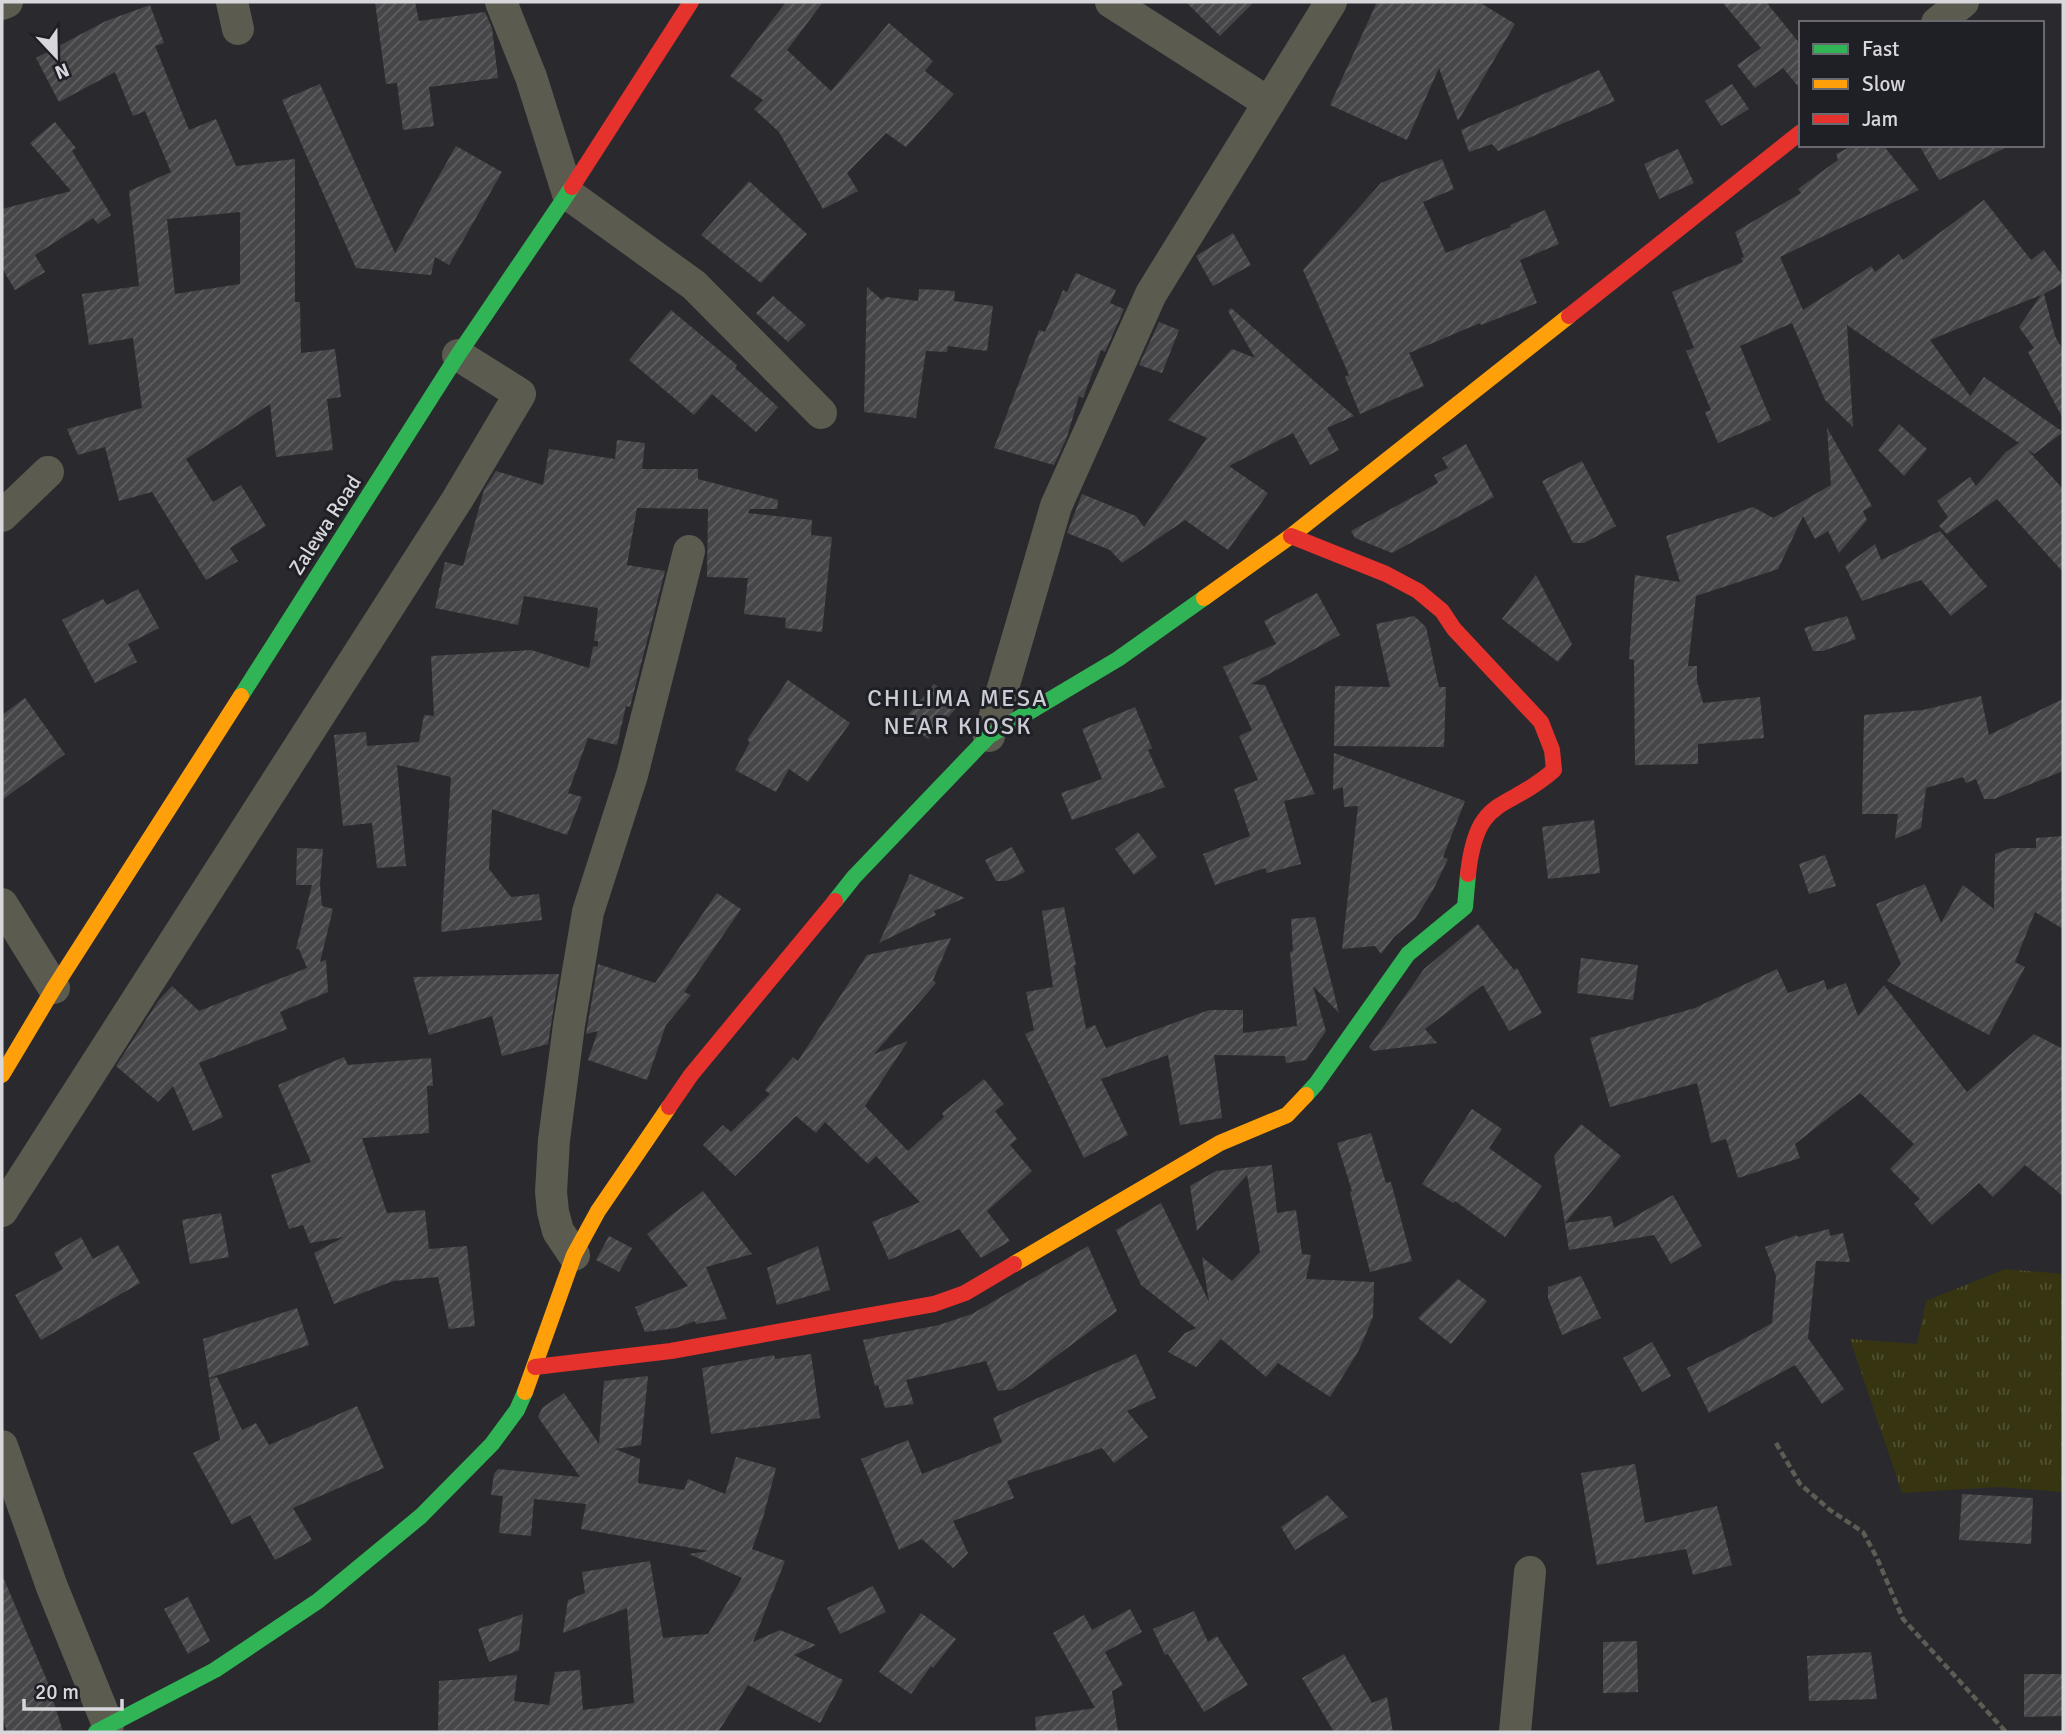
<svg xmlns="http://www.w3.org/2000/svg" width="2065" height="1734" viewBox="0 0 2065 1734" font-family="Signika,sans-serif">
<style>
.grass{fill:url(#grass-tufts)}
.building{fill:url(#building-hatch);fill-rule:evenodd}
.lines{fill:none;stroke-linecap:round;stroke-linejoin:round}
.path{stroke:#5d5c55;stroke-width:4.5;stroke-dasharray:7 3.5;stroke-linecap:butt}
.street{stroke:#5c5b50;stroke-width:32}
.fast{stroke:#30b455;stroke-width:16}
.slow{stroke:#ff9f0a;stroke-width:16}
.jam{stroke:#e5322d;stroke-width:16}
.labels{text-anchor:middle;dominant-baseline:central;stroke-width:6;stroke-linejoin:round;paint-order:stroke}
.street-label{font-size:21px;fill:#d7d7dc;stroke:#1f1f26}
.quarter-label{font-size:24px;letter-spacing:2px;fill:#ccccd6;stroke:#1f1f26}
</style>
<defs>
<pattern id="grass-tufts" width="24" height="20" patternUnits="userSpaceOnUse" patternTransform="scale(1.75)"><rect width="24" height="20" fill="#363411"/><path d="M3 7l-1-3M5 7V3M7 7l1-3M15 17l-1-3M17 17v-4M19 17l1-3" fill="none" stroke="#525133"/></pattern>
<pattern id="building-hatch" width="6" height="6" patternUnits="userSpaceOnUse" patternTransform="scale(1.75)"><rect width="6" height="6" fill="#464648"/><path d="M-1 1l2-2M0 6l6-6M5 7l2-2" fill="none" stroke="#606062"/></pattern>
</defs>
<rect width="100%" height="100%" fill="#2a2a2e"/>
<path class="grass" d="M 2005,1269 L 2063,1274 L 2063,1492 L 1998,1487 L 1902,1493 L 1850,1339 L 1917,1344 L 1926,1301 Z"/>
<path class="building" d="M 375,2 L 415,2 L 419,21 L 485,12 L 492,28 L 498,78 L 429,87 L 434,126 L 403,130 L 397,83 L 386,84 Z
M 786,2 L 823,2 L 787,50 L 831,91 L 889,23 L 933,61 L 925,71 L 954,94 L 906,147 L 886,133 L 847,173 L 858,191 L 823,209 L 779,132 L 754,109 L 763,100 L 730,76 Z
M 1186,2 L 1254,2 L 1220,36 Z
M 1377,2 L 1479,2 L 1515,24 L 1458,121 L 1439,68 L 1407,140 L 1330,105 Z
M 1722,2 L 1766,2 L 1801,45 L 1801,90 L 1783,68 L 1755,88 L 1737,65 L 1761,48 Z
M 150,5 L 164,43 L 155,46 L 189,130 L 216,119 L 236,166 L 295,159 L 295,302 L 300,302 L 301,353 L 335,349 L 341,397 L 327,399 L 333,450 L 276,457 L 270,404 L 186,459 L 213,502 L 241,485 L 266,526 L 230,548 L 238,561 L 206,580 L 152,492 L 119,501 L 105,447 L 78,455 L 67,429 L 142,408 L 133,338 L 89,345 L 82,294 L 139,286 L 129,191 L 171,172 L 145,111 L 133,116 L 115,72 L 59,102 L 36,58 L 106,21 ZM 240,212 L 240,284 L 175,294 L 167,219 Z
M 1599,70 L 1615,101 L 1498,151 L 1492,144 L 1469,152 L 1461,130 Z
M 320,84 L 395,253 L 456,146 L 502,172 L 449,265 L 435,257 L 431,275 L 356,268 L 282,100 Z
M 1732,84 L 1749,109 L 1721,126 L 1705,101 Z
M 55,122 L 76,148 L 72,151 L 111,215 L 98,224 L 93,218 L 35,255 L 45,272 L 15,290 L 2,268 L 2,209 L 71,191 L 30,143 Z
M 1854,145 L 1883,145 L 1919,190 L 1780,257 L 1803,310 L 1871,266 L 1875,272 L 1899,254 L 1903,260 L 1984,200 L 2031,260 L 2044,250 L 2063,276 L 2063,283 L 2044,294 L 2055,336 L 2063,350 L 2063,419 L 2028,352 L 2034,348 L 2019,327 L 2041,295 L 1930,340 L 1970,396 L 1984,377 L 2063,432 L 2034,454 L 2026,448 L 2063,489 L 2063,572 L 1997,499 L 1947,534 L 1939,526 L 1948,517 L 1937,501 L 1970,477 L 1976,486 L 2006,452 L 2019,443 L 1847,325 L 1853,427 L 1825,400 L 1792,323 L 1740,346 L 1771,420 L 1718,443 L 1705,412 L 1711,410 L 1686,351 L 1694,348 L 1672,292 L 1743,262 L 1741,258 L 1744,257 L 1735,232 L 1801,193 L 1798,189 L 1838,160 L 1836,154 Z
M 1919,145 L 2011,145 L 1939,180 Z
M 1678,149 L 1694,183 L 1659,199 L 1644,164 Z
M 1442,159 L 1454,189 L 1423,202 L 1446,253 L 1511,227 L 1510,225 L 1545,210 L 1559,244 L 1520,260 L 1537,303 L 1481,325 L 1480,323 L 1409,353 L 1424,386 L 1360,414 L 1345,377 L 1349,375 L 1303,270 L 1381,183 Z
M 749,181 L 807,234 L 761,283 L 701,235 Z
M 1233,233 L 1251,265 L 1213,286 L 1196,256 Z
M 1076,273 L 1116,290 L 1110,303 L 1124,309 L 1105,352 L 1101,350 L 1083,398 L 1079,396 L 1067,437 L 1054,465 L 994,448 L 1039,330 L 1045,332 L 1063,290 L 1067,292 Z
M 867,287 L 882,300 L 886,297 L 918,301 L 919,289 L 955,291 L 954,301 L 993,306 L 987,351 L 948,346 L 947,352 L 926,351 L 916,418 L 864,412 Z
M 773,296 L 806,325 L 788,342 L 756,313 Z
M 1231,308 L 1354,416 L 1327,428 L 1339,450 L 1310,465 L 1293,433 L 1229,466 L 1268,493 L 1228,550 L 1185,520 L 1122,563 L 1110,550 L 1067,533 L 1082,494 L 1136,516 L 1144,527 L 1207,438 L 1168,420 L 1232,349 L 1255,358 L 1228,311 Z
M 671,310 L 737,365 L 735,368 L 778,407 L 756,432 L 712,394 L 694,415 L 629,360 Z
M 1159,322 L 1179,330 L 1162,373 L 1139,365 Z
M 1899,424 L 1927,449 L 1904,476 L 1878,450 Z
M 1827,428 L 1872,506 L 1863,511 L 1867,520 L 1839,553 L 1828,531 L 1815,539 L 1803,516 L 1778,569 L 1696,596 L 1688,666 L 1697,666 L 1697,681 L 1703,703 L 1760,697 L 1764,738 L 1698,744 L 1698,764 L 1635,765 L 1634,660 L 1629,659 L 1635,575 L 1680,582 L 1666,536 L 1753,507 L 1773,518 L 1831,485 Z
M 617,440 L 645,443 L 642,469 L 698,469 L 698,479 L 778,500 L 777,509 L 750,509 L 748,513 L 812,520 L 811,535 L 832,537 L 822,632 L 785,628 L 786,618 L 744,614 L 748,578 L 707,577 L 708,509 L 637,508 L 627,565 L 665,571 L 630,707 L 626,706 L 617,745 L 588,738 L 568,793 L 582,797 L 567,835 L 492,809 L 489,869 L 511,897 L 539,894 L 542,920 L 441,932 L 451,777 L 397,765 L 406,866 L 377,868 L 372,823 L 343,826 L 334,735 L 366,732 L 367,746 L 419,742 L 424,715 L 434,716 L 431,656 L 531,650 L 589,668 L 593,647 L 598,646 L 598,641 L 594,641 L 598,608 L 524,596 L 518,625 L 435,608 L 445,562 L 463,566 L 484,490 L 496,471 L 543,485 L 549,449 L 615,459 Z
M 1466,444 L 1494,497 L 1392,553 L 1355,538 L 1351,531 L 1438,483 L 1434,475 L 1448,468 L 1442,458 Z
M 1582,461 L 1616,526 L 1584,543 L 1573,543 L 1542,481 Z
M 1940,531 L 1987,586 L 1951,616 L 1921,580 L 1862,601 L 1845,566 L 1875,544 L 1881,560 Z
M 1536,575 L 1572,644 L 1558,662 L 1502,619 Z
M 138,589 L 159,628 L 128,644 L 137,662 L 95,683 L 62,620 L 103,599 L 107,605 Z
M 1317,593 L 1340,635 L 1251,684 L 1265,685 L 1315,794 L 1284,801 L 1301,864 L 1267,873 L 1265,868 L 1215,885 L 1203,854 L 1250,836 L 1234,789 L 1258,780 L 1239,736 L 1252,730 L 1223,667 L 1276,644 L 1264,621 Z
M 1414,616 L 1426,627 L 1439,687 L 1446,687 L 1444,747 L 1334,746 L 1335,686 L 1390,687 L 1376,624 Z
M 1847,616 L 1856,639 L 1823,651 L 1813,651 L 1804,628 Z
M 788,680 L 850,723 L 808,782 L 789,769 L 776,792 L 735,770 L 750,742 L 747,740 Z
M 934,684 L 961,703 L 928,739 L 904,720 Z
M 1981,696 L 1989,735 L 2063,699 L 2063,771 L 1994,799 L 1984,799 L 1976,779 L 1966,783 L 1963,777 L 1926,788 L 1921,828 L 1895,839 L 1898,814 L 1862,814 L 1864,715 L 1923,710 Z
M 25,698 L 65,754 L 2,800 L 2,715 Z
M 1135,707 L 1152,748 L 1148,750 L 1165,787 L 1072,820 L 1061,793 L 1102,779 L 1082,729 Z
M 1334,753 L 1465,801 L 1443,857 L 1448,859 L 1433,890 L 1415,919 L 1394,937 L 1381,954 L 1375,946 L 1342,949 L 1358,806 L 1344,807 L 1343,787 L 1333,790 Z
M 1594,820 L 1600,873 L 1548,879 L 1542,827 Z
M 1138,832 L 1157,857 L 1134,875 L 1115,849 Z
M 2063,836 L 2063,929 L 2035,912 L 2015,962 L 2025,967 L 1989,1035 L 1887,981 L 1901,964 L 1876,904 L 1925,884 L 1941,923 L 1963,885 L 1994,909 L 1995,854 L 2011,848 L 2036,848 L 2036,838 Z
M 1012,847 L 1025,872 L 1006,881 L 996,881 L 985,860 Z
M 297,848 L 323,849 L 320,885 L 322,906 L 333,909 L 320,962 L 326,960 L 328,992 L 280,1012 L 287,1029 L 199,1063 L 223,1117 L 193,1131 L 173,1086 L 158,1102 L 116,1066 L 159,1000 L 172,986 L 199,1011 L 307,968 L 299,949 L 296,949 L 312,885 L 296,885 Z
M 1825,855 L 1836,886 L 1809,894 L 1799,864 Z
M 910,874 L 965,898 L 934,911 L 936,915 L 879,943 Z
M 717,893 L 741,909 L 684,992 L 691,995 L 666,1025 L 647,1080 L 588,1060 L 598,1031 L 586,1034 L 598,964 L 655,983 Z
M 1064,907 L 1076,965 L 1074,966 L 1086,1029 L 1095,1025 L 1106,1048 L 1209,1010 L 1243,1010 L 1243,1033 L 1297,1026 L 1290,952 L 1293,951 L 1291,919 L 1315,917 L 1339,1013 L 1313,986 L 1326,1031 L 1306,1060 L 1286,1063 L 1285,1056 L 1214,1055 L 1222,1118 L 1180,1125 L 1168,1055 L 1101,1079 L 1128,1135 L 1084,1158 L 1025,1034 L 1034,1030 L 1026,992 L 1053,987 L 1042,911 Z
M 1478,924 L 1514,970 L 1517,968 L 1542,1013 L 1509,1031 L 1483,985 L 1425,1029 L 1437,1043 L 1373,1051 L 1369,1047 L 1424,969 Z
M 951,938 L 933,980 L 936,983 L 874,1054 L 908,1041 L 865,1106 L 908,1151 L 944,1117 L 942,1113 L 984,1079 L 1004,1104 L 995,1111 L 1017,1139 L 1010,1145 L 1032,1171 L 987,1211 L 1010,1241 L 981,1258 L 959,1229 L 889,1260 L 872,1222 L 920,1202 L 876,1156 L 868,1164 L 825,1122 L 816,1133 L 796,1116 L 735,1176 L 703,1145 L 723,1125 L 731,1132 L 770,1094 L 765,1090 L 793,1057 L 798,1061 L 867,955 Z
M 1581,958 L 1638,965 L 1633,1000 L 1577,993 Z
M 1777,969 L 1788,993 L 1824,980 L 1827,990 L 1846,983 L 1858,1016 L 1884,985 L 1967,1092 L 2034,1034 L 2063,1049 L 2063,1196 L 2025,1165 L 1993,1197 L 1979,1183 L 1932,1225 L 1914,1204 L 1920,1199 L 1890,1169 L 1914,1144 L 1860,1093 L 1795,1144 L 1800,1158 L 1738,1178 L 1726,1139 L 1711,1143 L 1697,1083 L 1610,1107 L 1590,1038 L 1695,1008 Z
M 559,974 L 548,1044 L 502,1056 L 492,1016 L 429,1035 L 413,977 Z
M 344,1057 L 348,1065 L 431,1058 L 433,1086 L 427,1086 L 429,1133 L 362,1138 L 387,1213 L 425,1210 L 429,1249 L 467,1246 L 475,1326 L 449,1329 L 438,1277 L 393,1281 L 334,1304 L 314,1253 L 344,1237 L 310,1243 L 303,1225 L 289,1229 L 271,1175 L 311,1162 L 278,1085 Z
M 1472,1109 L 1502,1129 L 1489,1148 L 1542,1186 L 1505,1237 L 1455,1201 L 1453,1203 L 1422,1184 Z
M 1581,1124 L 1621,1156 L 1565,1223 L 1611,1216 L 1614,1228 L 1673,1195 L 1702,1246 L 1671,1264 L 1654,1235 L 1569,1250 L 1554,1156 Z
M 1371,1133 L 1386,1183 L 1391,1182 L 1412,1261 L 1370,1272 L 1350,1192 L 1352,1191 L 1337,1143 Z
M 1272,1165 L 1277,1213 L 1296,1210 L 1302,1254 L 1311,1255 L 1306,1279 L 1374,1282 L 1373,1317 L 1359,1350 L 1330,1397 L 1278,1363 L 1266,1377 L 1221,1339 L 1196,1367 L 1168,1352 L 1185,1333 L 1196,1328 L 1141,1285 L 1116,1230 L 1161,1203 L 1209,1302 L 1202,1257 L 1232,1281 L 1260,1252 L 1247,1175 L 1197,1231 L 1190,1186 L 1216,1171 Z
M 703,1191 L 752,1254 L 706,1267 L 727,1319 L 696,1324 L 695,1321 L 676,1328 L 645,1332 L 635,1307 L 688,1286 L 647,1234 Z
M 221,1213 L 229,1257 L 190,1264 L 182,1220 Z
M 1829,1229 L 1830,1236 L 1843,1233 L 1850,1262 L 1816,1261 L 1808,1338 L 1844,1389 L 1822,1404 L 1795,1365 L 1709,1413 L 1687,1368 L 1731,1346 L 1772,1323 L 1776,1276 L 1765,1247 L 1797,1235 L 1798,1237 Z
M 609,1236 L 632,1248 L 619,1272 L 596,1260 Z
M 81,1237 L 93,1259 L 118,1245 L 140,1283 L 41,1340 L 15,1295 L 63,1269 L 54,1253 Z
M 818,1246 L 830,1290 L 777,1305 L 767,1268 Z
M 1088,1246 L 1117,1311 L 1012,1389 L 998,1391 L 986,1361 L 906,1380 L 914,1404 L 885,1408 L 878,1385 L 875,1386 L 863,1340 L 939,1325 L 972,1314 Z
M 1581,1276 L 1601,1318 L 1562,1335 L 1548,1298 L 1548,1287 Z
M 1458,1279 L 1487,1301 L 1451,1344 L 1418,1318 Z
M 297,1308 L 309,1345 L 209,1378 L 203,1339 Z
M 1652,1342 L 1671,1376 L 1642,1392 L 1623,1358 Z
M 811,1354 L 820,1418 L 711,1434 L 702,1368 L 774,1355 L 775,1359 Z
M 1136,1354 L 1156,1398 L 1127,1411 L 1148,1437 L 1114,1463 L 1102,1448 L 1007,1481 L 1014,1498 L 953,1521 L 968,1553 L 953,1568 L 922,1539 L 899,1550 L 861,1459 L 908,1440 L 922,1474 L 1002,1442 L 993,1418 Z
M 648,1376 L 641,1445 L 615,1449 L 640,1459 L 638,1483 L 684,1490 L 688,1479 L 725,1494 L 736,1457 L 776,1468 L 763,1518 L 752,1549 L 785,1561 L 753,1642 L 780,1630 L 816,1645 L 794,1655 L 843,1680 L 820,1723 L 748,1685 L 718,1732 L 438,1732 L 439,1681 L 517,1675 L 514,1701 L 549,1705 L 555,1672 L 580,1670 L 583,1710 L 634,1703 L 627,1608 L 563,1633 L 568,1600 L 585,1593 L 582,1572 L 650,1561 L 663,1638 L 708,1634 L 742,1578 L 689,1554 L 709,1551 L 581,1529 L 586,1504 L 534,1499 L 531,1536 L 499,1533 L 503,1496 L 491,1495 L 494,1474 L 498,1469 L 580,1477 L 538,1417 L 542,1408 L 564,1393 L 599,1444 L 604,1381 Z
M 217,1377 L 242,1430 L 256,1423 L 269,1445 L 357,1406 L 384,1468 L 293,1508 L 312,1540 L 275,1560 L 250,1515 L 232,1525 L 193,1453 L 220,1440 L 209,1379 Z
M 1635,1464 L 1645,1523 L 1717,1506 L 1732,1565 L 1693,1575 L 1686,1549 L 1597,1565 L 1581,1473 Z
M 1962,1494 L 2033,1498 L 2031,1544 L 1959,1540 Z
M 1327,1495 L 1348,1517 L 1295,1550 L 1281,1527 Z
M 3,1577 L 48,1683 L 63,1732 L 7,1732 L 2,1716 Z
M 873,1586 L 886,1612 L 840,1634 L 827,1608 Z
M 188,1597 L 210,1641 L 188,1654 L 164,1609 Z
M 1130,1609 L 1142,1632 L 1105,1652 L 1123,1685 L 1112,1691 L 1118,1732 L 1036,1732 L 1035,1717 L 1095,1708 L 1053,1633 L 1084,1615 L 1092,1630 Z
M 1194,1611 L 1208,1642 L 1217,1636 L 1248,1685 L 1204,1712 L 1168,1654 L 1165,1655 L 1153,1629 Z
M 921,1613 L 956,1639 L 933,1668 L 931,1666 L 911,1694 L 879,1672 Z
M 523,1614 L 519,1650 L 489,1662 L 478,1629 Z
M 1637,1641 L 1638,1692 L 1603,1693 L 1603,1642 Z
M 1871,1652 L 1877,1699 L 1809,1701 L 1807,1656 Z
M 1344,1654 L 1372,1703 L 1387,1697 L 1393,1732 L 1334,1732 L 1302,1678 Z
M 2024,1674 L 2063,1674 L 2063,1716 L 2024,1717 Z"/>
<g class="lines">
<path class="path" d="M 1776,1443 L 1800,1484 L 1830,1510 L 1863,1532 L 1877,1558 L 1903,1619 L 2006,1732"/>
<path class="street" d="M 232,2 L 238,29
M 501,2 L 531,77 L 568,194 L 694,285 L 821,413
M 1111,2 L 1269,103
M 2,4 L 7,2
M 1937,23 L 1963,2
M 2,516 L 48,472
M 989,736 L 1056,506 L 1151,294 L 1331,2
M 2,904 L 54,988
M 2,1211 L 457,500 L 520,394 L 458,355
M 574,1255 L 558,1231 L 553,1212 L 551,1192 L 554,1140 L 569,1025 L 588,912 L 632,775 L 689,551
M 2,1446 L 52,1587 L 108,1725
M 1515,1732 L 1530,1572"/>
<path class="fast" d="M 241,696 L 458,355 L 572,187
M 835,901 L 854,877 L 989,736 L 1118,659 L 1204,598
M 1306,1095 L 1316,1084 L 1408,954 L 1465,907 L 1468,874
M 96,1732 L 215,1670 L 318,1601 L 421,1516 L 492,1444 L 517,1410 L 525,1392"/>
<path class="slow" d="M 1204,598 L 1291,536 L 1569,316
M 2,1075 L 54,988 L 241,696
M 1014,1264 L 1220,1143 L 1287,1115 L 1306,1095
M 525,1392 L 574,1255 L 598,1211 L 669,1107"/>
<path class="jam" d="M 572,187 L 691,2
M 1569,316 L 1801,132
M 1291,536 L 1386,574 L 1418,591 L 1442,611 L 1454,629 L 1541,722 L 1552,750 L 1554,770 C 1506,813 1477,793 1468,874
M 669,1107 L 691,1075 L 835,901
M 535,1367 L 671,1351 L 934,1304 L 965,1293 L 1014,1264"/>
</g>
<g class="labels">
<g class="street-label">
<text transform="translate(325 525) rotate(-57)">Zalewa Road</text>
</g>
<g class="quarter-label">
<text x="958" y="698">CHILIMA MESA<tspan x="958" dy="28">NEAR KIOSK</tspan></text>
</g>
</g>
<rect width="2065" height="1734" fill="none" stroke="#d7d7dc" stroke-width="7"/>
<rect x="1799" y="21" width="245" height="126" fill="#1f1f26" stroke="#69696f" stroke-width="2"/>
<rect x="1813" y="44" width="35" height="10" fill="#30b455" stroke="#69696f" stroke-width="2"/>
<text x="1862" y="56" font-size="21" fill="#d7d7dc">Fast</text>
<rect x="1813" y="79" width="35" height="10" fill="#ff9f0a" stroke="#69696f" stroke-width="2"/>
<text x="1862" y="91" font-size="21" fill="#d7d7dc">Slow</text>
<rect x="1813" y="114" width="35" height="10" fill="#e5322d" stroke="#69696f" stroke-width="2"/>
<text x="1862" y="126" font-size="21" fill="#d7d7dc">Jam</text>
<g transform="translate(56 56) rotate(158)" stroke="#1f1f26" stroke-width="5" paint-order="stroke">
<path d="M0-5L12 26L0 18L-12 26Z" fill="#d7d7dc"/>
<text y="-10" font-size="19" font-weight="bold" text-anchor="middle" fill="#d7d7dc">N</text>
</g>
<path d="M24 1699v10h98v-10" fill="none" stroke="#d7d7dc" stroke-width="3.5"/>
<text x="35" y="1699" font-size="21" fill="#d7d7dc" stroke="#1f1f26" stroke-width="5" paint-order="stroke">20 m</text>
</svg>
